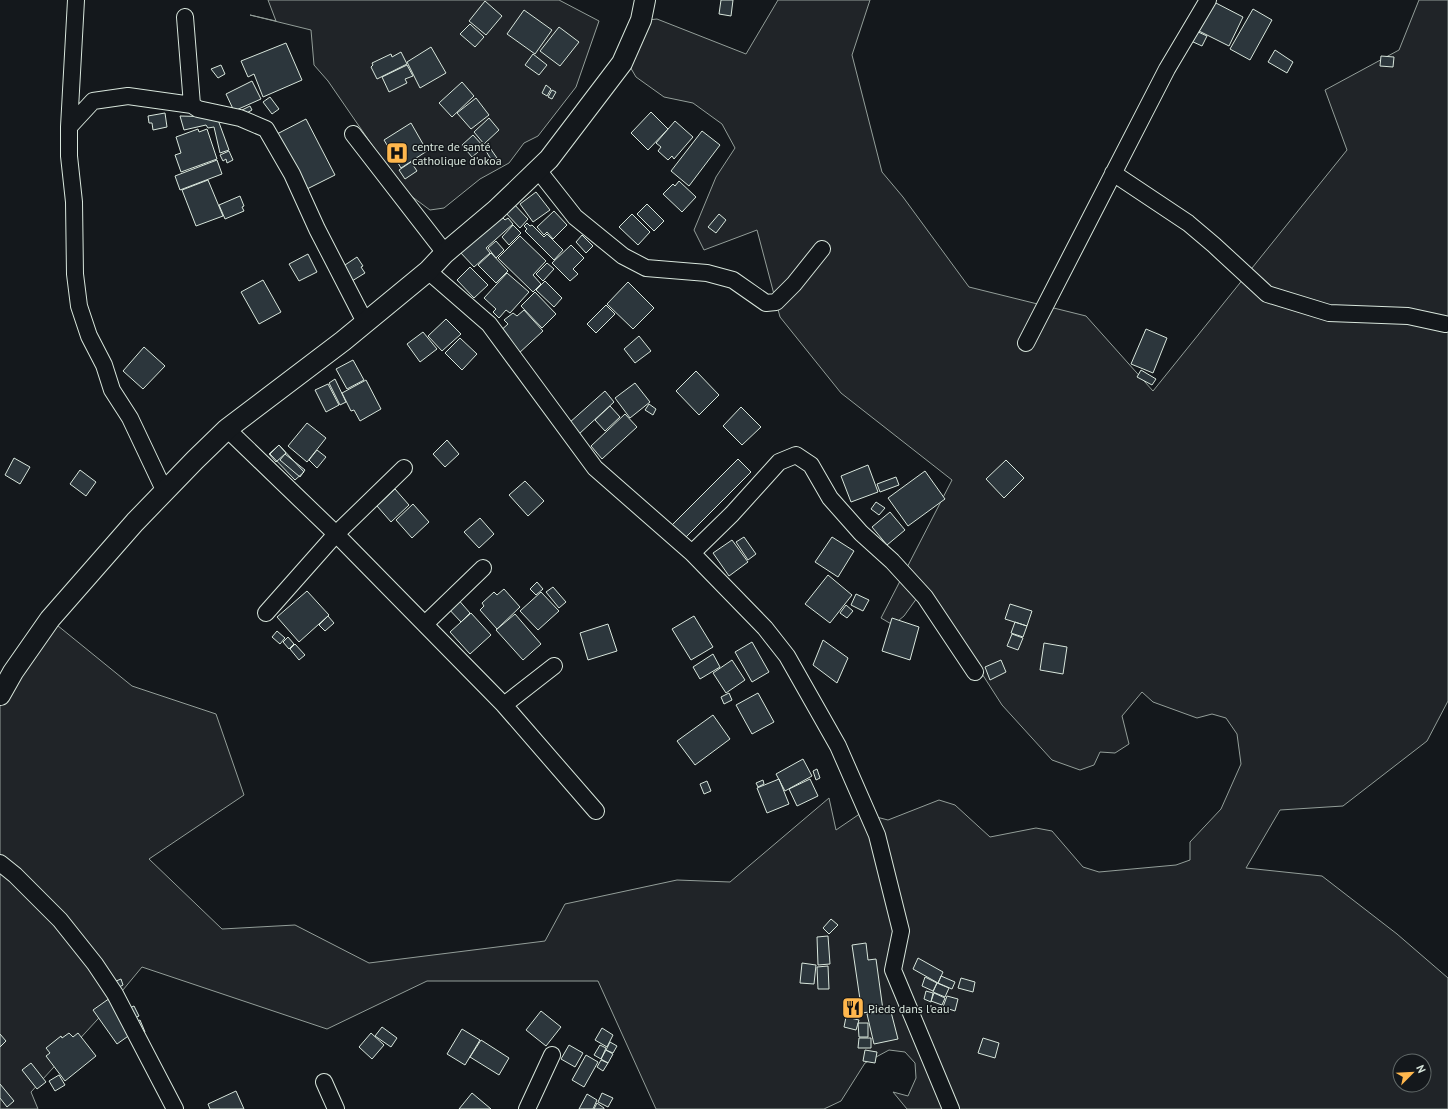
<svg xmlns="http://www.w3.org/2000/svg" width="1448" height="1109" viewBox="0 0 1448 1109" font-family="'PT Sans',sans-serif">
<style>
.green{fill:#202428;stroke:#939e99;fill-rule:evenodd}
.building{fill:#2c363c;stroke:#d8e6dc}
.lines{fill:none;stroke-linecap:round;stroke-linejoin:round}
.minor-casing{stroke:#d8e6dc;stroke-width:18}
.major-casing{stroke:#d8e6dc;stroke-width:22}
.minor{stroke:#14181c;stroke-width:16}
.major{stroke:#14181c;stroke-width:20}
.labels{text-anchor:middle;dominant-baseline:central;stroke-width:3;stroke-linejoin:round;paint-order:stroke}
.poi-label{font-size:12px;fill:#d8e6dc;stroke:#14181c;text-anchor:start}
</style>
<rect width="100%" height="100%" fill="#14181c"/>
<path class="green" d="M 268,0 L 559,0 L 599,21 L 576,87 L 538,136 L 524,143 L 509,163 L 480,179 L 444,208 L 430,210 L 403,190 L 328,81 L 314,65 L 311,30 L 250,15 L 276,21 Z
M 778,0 L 870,0 L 852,55 L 882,172 L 903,197 L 969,287 L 1086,316 L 1153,391 L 1347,150 L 1325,90 L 1399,50 L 1419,0 L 1448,0 L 1448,701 L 1427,741 L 1343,806 L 1280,810 L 1246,868 L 1322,876 L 1397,934 L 1448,978 L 1448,1109 L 907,1109 L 893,1092 L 908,1096 L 916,1078 L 915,1063 L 905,1052 L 889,1050 L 865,1063 L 841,1101 L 824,1109 L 656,1109 L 598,981 L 427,981 L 327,1029 L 142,967 L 108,1008 L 31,1092 L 38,1109 L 0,1109 L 0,682 L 52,621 L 132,686 L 216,714 L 244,795 L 149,859 L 222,929 L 295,925 L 369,963 L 545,941 L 565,904 L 677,880 L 730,882 L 829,798 L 836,830 L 861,813 L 888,820 L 939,800 L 955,805 L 990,837 L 1036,828 L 1052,831 L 1083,867 L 1099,872 L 1176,865 L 1190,860 L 1190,842 L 1221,809 L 1241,764 L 1237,734 L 1226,718 L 1212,714 L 1197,718 L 1153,702 L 1142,692 L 1122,716 L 1129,744 L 1115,753 L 1100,752 L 1094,765 L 1080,770 L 1052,760 L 1002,705 L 959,638 L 935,627 L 922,591 L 904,616 L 893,625 L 881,618 L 952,480 L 841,393 L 780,317 L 757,230 L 704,250 L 694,230 L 716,177 L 735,148 L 722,124 L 693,103 L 664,97 L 636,77 L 629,65 L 648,20 L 657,19 L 746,54 ZM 1400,1061 L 1424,1061 L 1424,1085 L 1400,1085 Z"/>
<path class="building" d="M 721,0 L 733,0 L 731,16 L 719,14 Z
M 485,1 L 502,16 L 486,35 L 469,21 Z
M 1214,2 L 1243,17 L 1229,46 L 1199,31 Z
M 1253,9 L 1272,20 L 1250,60 L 1230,49 Z
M 524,10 L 552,30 L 535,54 L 507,34 Z
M 470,24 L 484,37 L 475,47 L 460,34 Z
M 559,27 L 579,42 L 560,66 L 540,51 Z
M 1196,31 L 1207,36 L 1202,46 L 1191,41 Z
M 286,43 L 302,80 L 263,97 L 254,74 L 248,77 L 241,61 Z
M 431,47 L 446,73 L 420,88 L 407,62 Z
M 1275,50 L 1293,62 L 1287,73 L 1268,62 Z
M 401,52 L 407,64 L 377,79 L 371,67 L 373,65 L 372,63 L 391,54 L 392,57 Z
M 533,54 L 547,65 L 539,75 L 525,65 Z
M 1381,56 L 1394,57 L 1393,67 L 1380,66 Z
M 221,65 L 225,74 L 218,78 L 211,69 Z
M 407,65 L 413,76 L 405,79 L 407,83 L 389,92 L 382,77 Z
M 252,81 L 261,99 L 234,111 L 226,94 Z
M 462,82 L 474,96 L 452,117 L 439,103 Z
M 546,85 L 551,89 L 547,96 L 542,93 Z
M 552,90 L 556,92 L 552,99 L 548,97 Z
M 270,97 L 279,109 L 272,114 L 263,102 Z
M 476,98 L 489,115 L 471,129 L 457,113 Z
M 250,106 L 252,110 L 245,114 L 242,110 Z
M 651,112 L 668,129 L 648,150 L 631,133 Z
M 165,113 L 167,127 L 153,130 L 152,123 L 149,123 L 148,116 Z
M 180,116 L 217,117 L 229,150 L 220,153 L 214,127 L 208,128 L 206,125 L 184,130 Z
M 489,118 L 499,130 L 484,144 L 474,132 Z
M 306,119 L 335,175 L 305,190 L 277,134 Z
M 675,121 L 693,137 L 674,159 L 672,156 L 668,160 L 658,151 L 661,147 L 656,143 Z
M 411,123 L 427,151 L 401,168 L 384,140 Z
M 198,129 L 199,132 L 207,129 L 217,159 L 181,172 L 175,155 L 181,153 L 176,137 Z
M 702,131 L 720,145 L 689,186 L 671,171 Z
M 473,135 L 484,147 L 472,157 L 462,145 Z
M 490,148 L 497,158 L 492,161 L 486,151 Z
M 229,151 L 233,160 L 227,163 L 226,159 L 223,161 L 220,155 Z
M 217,160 L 222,174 L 180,190 L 175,176 Z
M 411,162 L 417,171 L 405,179 L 399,170 Z
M 208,180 L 223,216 L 196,226 L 182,190 Z
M 679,181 L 696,197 L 682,212 L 663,194 L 673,184 L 675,186 Z
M 536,192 L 550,210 L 533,222 L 520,204 Z
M 240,196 L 244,206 L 242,207 L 244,211 L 225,219 L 219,205 Z
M 512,202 L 528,219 L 520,228 L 504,211 Z
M 647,204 L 664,221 L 654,231 L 637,214 Z
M 554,211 L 567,225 L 553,239 L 547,232 L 544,235 L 537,227 Z
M 632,214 L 650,232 L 638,245 L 619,227 Z
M 719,214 L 726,220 L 716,233 L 708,227 Z
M 501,216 L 505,220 L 508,218 L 513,224 L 486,248 L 490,253 L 474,267 L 460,252 Z
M 527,223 L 530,226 L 532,225 L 544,237 L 547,234 L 563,250 L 554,260 L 525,231 L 527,229 L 524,226 Z
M 513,225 L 521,233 L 509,245 L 502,237 Z
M 582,235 L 593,246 L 586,253 L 576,242 Z
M 520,236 L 546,261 L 533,275 L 541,284 L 533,292 L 498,258 Z
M 496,241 L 504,250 L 496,258 L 488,248 Z
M 571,245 L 584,258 L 573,269 L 578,274 L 570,281 L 552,263 Z
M 491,253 L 508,271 L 496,283 L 478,265 Z
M 308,254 L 317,272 L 299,281 L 289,264 Z
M 357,257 L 363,266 L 361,267 L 365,273 L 352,281 L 342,267 Z
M 547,263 L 554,269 L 543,281 L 536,274 Z
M 470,267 L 488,285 L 474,298 L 457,280 Z
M 507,273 L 529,292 L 510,313 L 506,310 L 499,318 L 493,312 L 496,309 L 484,298 Z
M 263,280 L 281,312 L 259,324 L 241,292 Z
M 545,281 L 562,298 L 554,307 L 536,290 Z
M 628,282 L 654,308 L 633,329 L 607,304 Z
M 535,292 L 556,314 L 542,328 L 521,306 Z
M 606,305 L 615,314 L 596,333 L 587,324 Z
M 524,310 L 543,331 L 518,354 L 498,333 L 508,324 L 504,320 L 513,313 L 517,316 Z
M 446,319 L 461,334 L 442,351 L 428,336 Z
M 1146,329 L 1167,338 L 1153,373 L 1131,364 Z
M 423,332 L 437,349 L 420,362 L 407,344 Z
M 639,336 L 651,351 L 635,363 L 624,349 Z
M 460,338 L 477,354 L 462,370 L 445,353 Z
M 144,347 L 165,366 L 143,389 L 123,371 Z
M 353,360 L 364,380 L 347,389 L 336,369 Z
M 1141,370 L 1156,379 L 1152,385 L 1137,377 Z
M 696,371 L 719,395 L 699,415 L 676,391 Z
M 335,379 L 346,402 L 340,405 L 329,383 Z
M 366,380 L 381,409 L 360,421 L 354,410 L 351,411 L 342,393 Z
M 635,383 L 650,402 L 630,418 L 615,398 Z
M 328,384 L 339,405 L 326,412 L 315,390 Z
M 605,391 L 614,402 L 579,434 L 569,423 Z
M 649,404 L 656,409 L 653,415 L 645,410 Z
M 610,406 L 620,417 L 605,431 L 595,420 Z
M 741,407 L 761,427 L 742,445 L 723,426 Z
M 625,414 L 637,427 L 602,459 L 591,446 Z
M 307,423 L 326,438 L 307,462 L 288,446 Z
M 447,440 L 459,454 L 445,467 L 433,454 Z
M 279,445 L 304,472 L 295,480 L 270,454 Z
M 279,445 L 286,453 L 276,462 L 269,454 Z
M 317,450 L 326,457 L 317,468 L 309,460 Z
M 285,454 L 305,470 L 300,477 L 280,460 Z
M 14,458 L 30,467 L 20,484 L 5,475 Z
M 738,459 L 751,472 L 683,540 L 670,527 Z
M 1006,460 L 1024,478 L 1004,498 L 986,479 Z
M 868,465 L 878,492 L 851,502 L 841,476 Z
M 80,470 L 96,482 L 86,496 L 70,484 Z
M 925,471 L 945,499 L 908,526 L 888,498 Z
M 896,477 L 899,485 L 880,492 L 877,484 Z
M 525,481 L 544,501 L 528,516 L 509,495 Z
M 395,489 L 409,505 L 391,522 L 377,506 Z
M 876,502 L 885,508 L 879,515 L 871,509 Z
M 413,504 L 429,522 L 412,538 L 396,520 Z
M 890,512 L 905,530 L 887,545 L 872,527 Z
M 480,518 L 494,534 L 479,548 L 464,532 Z
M 744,537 L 756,554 L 748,560 L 736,542 Z
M 832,537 L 854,551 L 838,577 L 815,562 Z
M 732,540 L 748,562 L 729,576 L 713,553 Z
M 828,575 L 852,595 L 830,623 L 805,604 Z
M 537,582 L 543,589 L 536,595 L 530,589 Z
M 553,587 L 566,602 L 559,608 L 546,592 Z
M 504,589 L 520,607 L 497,629 L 480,610 L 484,606 L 482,603 L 494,592 L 497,595 Z
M 307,591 L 329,615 L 299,642 L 277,617 Z
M 541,592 L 559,611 L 538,630 L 520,611 Z
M 856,594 L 869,600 L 863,611 L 851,605 Z
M 456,597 L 470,613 L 461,622 L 446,606 Z
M 1010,604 L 1032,611 L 1027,626 L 1005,619 Z
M 846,605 L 853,611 L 847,618 L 840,613 Z
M 471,613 L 491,635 L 470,654 L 450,632 Z
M 515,614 L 541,644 L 523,660 L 496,630 Z
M 328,616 L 334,623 L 325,631 L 319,625 Z
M 694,616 L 713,647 L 691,660 L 672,629 Z
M 892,618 L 919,627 L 910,660 L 882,651 Z
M 1015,622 L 1027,626 L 1023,637 L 1011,633 Z
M 608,624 L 617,651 L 588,660 L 580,633 Z
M 277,631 L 285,638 L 280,644 L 272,637 Z
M 1012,634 L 1023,638 L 1018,650 L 1007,646 Z
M 288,637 L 294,644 L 289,649 L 283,642 Z
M 823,640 L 848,658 L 837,683 L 813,665 Z
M 752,642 L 769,672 L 752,682 L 735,652 Z
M 1044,643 L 1067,647 L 1063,674 L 1040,670 Z
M 295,644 L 305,655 L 299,660 L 290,649 Z
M 713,654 L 720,667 L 700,679 L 693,667 Z
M 732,660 L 745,680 L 726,693 L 713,673 Z
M 1001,660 L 1006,672 L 990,680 L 985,667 Z
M 729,693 L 732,700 L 724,704 L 721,697 Z
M 758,693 L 774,722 L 752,734 L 736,705 Z
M 713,715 L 730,739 L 695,765 L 677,741 Z
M 803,759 L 812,776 L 785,791 L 776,774 Z
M 817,769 L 820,778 L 816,780 L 813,771 Z
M 779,779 L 789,804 L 767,813 L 757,788 Z
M 810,779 L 818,796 L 797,806 L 789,789 Z
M 763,780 L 764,784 L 758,787 L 756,783 Z
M 707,781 L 711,791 L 704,794 L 700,784 Z
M 831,919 L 838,925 L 829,934 L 823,928 Z
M 828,936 L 830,964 L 818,965 L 817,937 Z
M 866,943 L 868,960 L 876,959 L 883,1010 L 862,1013 L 852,945 Z
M 918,958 L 943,972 L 938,983 L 913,969 Z
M 802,963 L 816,965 L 814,984 L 800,983 Z
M 828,966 L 829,989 L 818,989 L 817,967 Z
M 941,976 L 955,982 L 952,989 L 938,983 Z
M 925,977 L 937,983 L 933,991 L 922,986 Z
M 961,978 L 975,982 L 973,992 L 958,988 Z
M 121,979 L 123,985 L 119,987 L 116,981 Z
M 937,983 L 949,988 L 945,997 L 933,992 Z
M 926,991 L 933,993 L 931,1002 L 924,999 Z
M 934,993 L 945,998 L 942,1005 L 931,1001 Z
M 947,996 L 958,999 L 955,1011 L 943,1007 Z
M 110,998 L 134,1032 L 117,1044 L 93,1010 Z
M 134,1006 L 139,1016 L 130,1020 L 125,1010 Z
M 890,1008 L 898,1039 L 874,1044 L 867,1014 Z
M 541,1011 L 561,1027 L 546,1046 L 526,1030 Z
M 846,1017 L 859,1020 L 856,1030 L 844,1027 Z
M 140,1020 L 145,1032 L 138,1035 L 133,1023 Z
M 858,1023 L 868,1023 L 868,1037 L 859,1037 Z
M 382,1027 L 397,1038 L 391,1047 L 375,1036 Z
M 602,1028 L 613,1035 L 607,1047 L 595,1040 Z
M 462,1029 L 480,1040 L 465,1065 L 447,1054 Z
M 69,1033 L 73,1037 L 78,1033 L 96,1056 L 65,1081 L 46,1056 L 50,1053 L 46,1048 L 61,1036 L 62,1038 Z
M 371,1033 L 384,1045 L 372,1059 L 359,1047 Z
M 0,1034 L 6,1041 L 0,1047 Z
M 859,1038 L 871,1038 L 871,1048 L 858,1048 Z
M 983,1038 L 999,1043 L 995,1058 L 978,1053 Z
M 481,1040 L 509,1058 L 499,1075 L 470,1057 Z
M 610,1042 L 617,1046 L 613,1053 L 606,1050 Z
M 569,1045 L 583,1053 L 575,1067 L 561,1059 Z
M 600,1045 L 606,1048 L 601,1059 L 594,1055 Z
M 606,1050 L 613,1054 L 608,1063 L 601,1059 Z
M 865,1050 L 877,1052 L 875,1063 L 863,1061 Z
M 586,1055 L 598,1062 L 584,1087 L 572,1080 Z
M 601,1060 L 608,1063 L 603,1071 L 597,1067 Z
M 31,1063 L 46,1082 L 37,1089 L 22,1070 Z
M 59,1075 L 65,1085 L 55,1091 L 49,1081 Z
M 0,1084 L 14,1101 L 7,1107 L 0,1098 Z
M 236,1091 L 244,1109 L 210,1109 L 208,1104 Z
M 472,1093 L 491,1109 L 459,1109 Z
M 602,1093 L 613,1098 L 608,1107 L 598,1102 Z
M 587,1094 L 597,1100 L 593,1109 L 579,1109 Z
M 597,1103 L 604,1108 L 604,1109 L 594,1109 Z"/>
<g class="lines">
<g class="minor-casing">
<path id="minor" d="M 76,0 L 69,127 L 69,156 L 74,202 L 75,274 L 79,306 L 89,336 L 104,365 L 112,390 L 130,418 L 165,492
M 185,17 L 192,105 L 198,109 L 240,118 L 266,129 L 292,174 L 317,229 L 365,322
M 69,127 L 93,101 L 128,96 L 192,105
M 353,134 L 445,253
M 538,170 L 575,217 L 623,256 L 646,268 L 707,273 L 733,280 L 766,303 L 776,302 L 794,284 L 822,249
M 1113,173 L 1188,223 L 1214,245 L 1267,294 L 1329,313 L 1408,316 L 1445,324
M 428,271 L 489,324 L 595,468 L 692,553 L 765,628 L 787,656 L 838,746 L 877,835 L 901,931 L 893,970 L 951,1109
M 1026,343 L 1167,69 L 1208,0
M 227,429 L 336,534 L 504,705 L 596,811
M 692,553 L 732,514 L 779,462 L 796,455 L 811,465 L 830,498 L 861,533 L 892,561 L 925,597 L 975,672
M 266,613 L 336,534 L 404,468
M 425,624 L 483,568
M 504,705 L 554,666
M 0,863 L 15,875 L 60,920 L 95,964 L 115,994 L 175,1109
M 324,1082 L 336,1109
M 527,1109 L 552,1055"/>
</g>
<g class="major-casing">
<path id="major" d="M 0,695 L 13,672 L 50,619 L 135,522 L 195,460 L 227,429 L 343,341 L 428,271 L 445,253 L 496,210 L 549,159 L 622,63 L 641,20 L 645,0"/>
</g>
<use href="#minor" class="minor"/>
<use href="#major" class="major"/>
</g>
<defs>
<g id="hospital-square" transform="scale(1.15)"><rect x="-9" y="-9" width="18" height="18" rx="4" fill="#ffb74d" stroke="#14181c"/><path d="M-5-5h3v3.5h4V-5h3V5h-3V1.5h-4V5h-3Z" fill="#111"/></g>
<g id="restaurant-square" transform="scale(1.15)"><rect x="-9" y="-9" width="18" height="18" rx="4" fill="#ffb74d" stroke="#14181c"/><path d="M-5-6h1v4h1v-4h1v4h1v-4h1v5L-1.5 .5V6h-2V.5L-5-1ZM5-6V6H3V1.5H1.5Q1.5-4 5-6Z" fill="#111"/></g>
</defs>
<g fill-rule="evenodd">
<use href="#hospital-square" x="397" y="153"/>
<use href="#restaurant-square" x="853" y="1008"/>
</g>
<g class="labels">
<g class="poi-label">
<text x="412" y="146">centre de santé<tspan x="412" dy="14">catholique d'okoa</tspan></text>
<text x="868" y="1008">Pieds dans l'eau</text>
</g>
</g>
<g transform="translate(1412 1073) rotate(66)"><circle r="19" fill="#14181c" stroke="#626a69"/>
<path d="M0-3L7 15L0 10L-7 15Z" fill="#ffb74d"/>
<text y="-6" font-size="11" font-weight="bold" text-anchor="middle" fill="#d8e6dc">N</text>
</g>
</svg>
